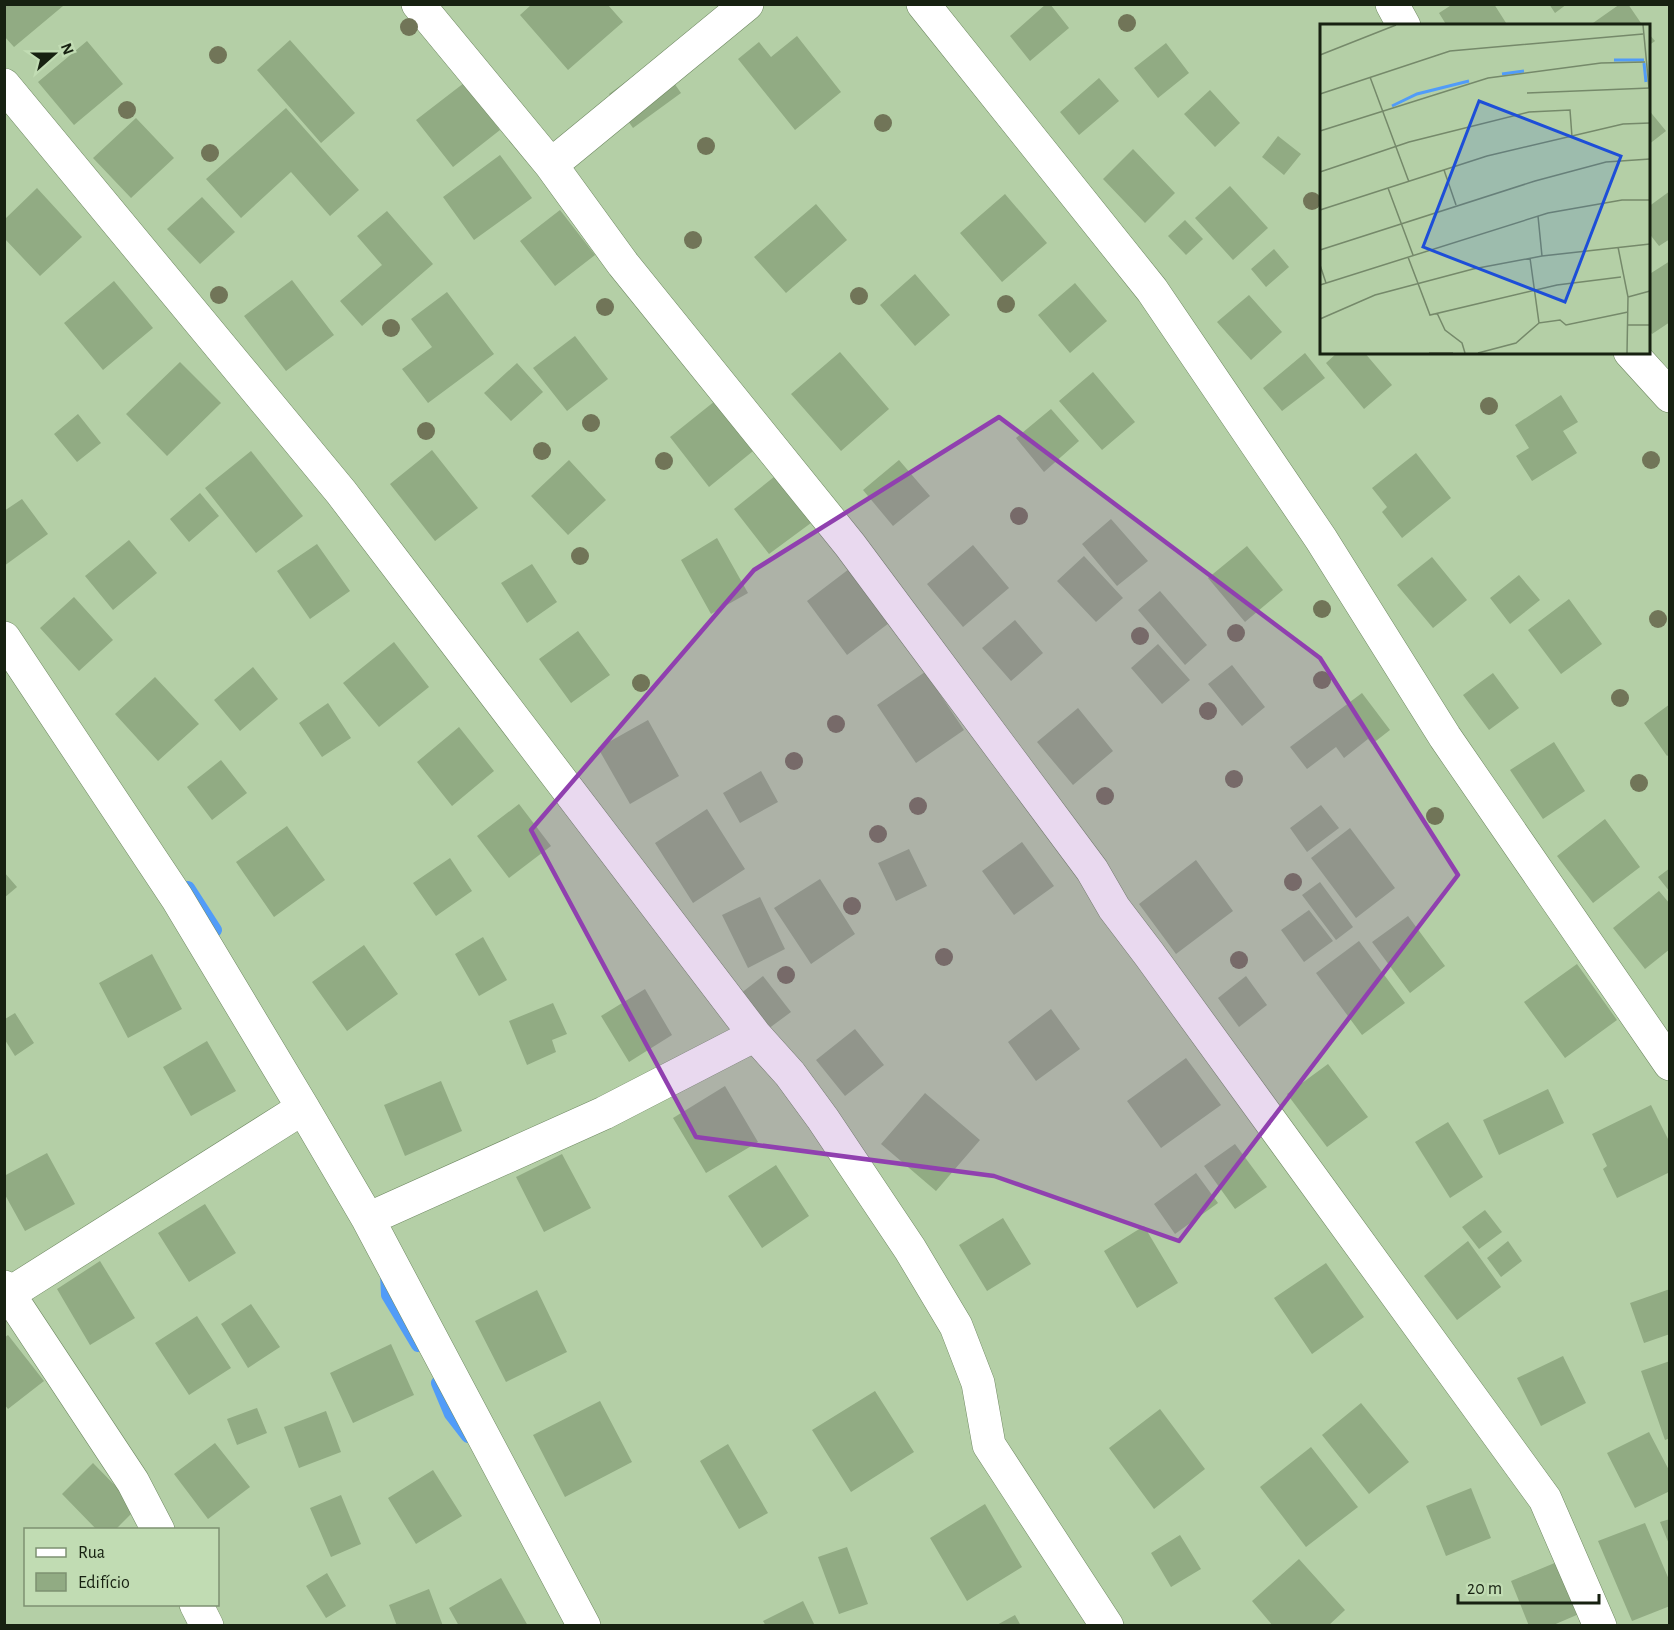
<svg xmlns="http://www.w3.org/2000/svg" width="1674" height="1630" viewBox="0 0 1674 1630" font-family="'Alegreya Sans',sans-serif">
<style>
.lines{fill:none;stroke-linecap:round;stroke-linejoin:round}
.stream{stroke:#519cf8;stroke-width:14}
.building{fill:#91ab83}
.street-casing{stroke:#6e8861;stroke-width:34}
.street{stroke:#fff;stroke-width:33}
.tree{fill:#717558}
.marked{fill:#9040af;fill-opacity:0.2;stroke:#9040af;stroke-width:4.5;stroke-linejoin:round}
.inset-river{fill:none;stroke:#519cf8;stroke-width:3}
.inset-road{fill:none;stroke:#75896a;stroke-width:1.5}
.view{fill:#1d4ed8;fill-opacity:0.15;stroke:#1d4ed8;stroke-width:3}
.inset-edge{fill:none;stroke:#172111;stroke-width:3}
</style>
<rect width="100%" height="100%" fill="#b4cfa6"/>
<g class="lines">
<path class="stream" d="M 188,888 L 215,930
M 387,1273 L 388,1295 L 418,1345
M 438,1383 L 451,1414 L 468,1436"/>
</g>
<path class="building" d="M 4,4 L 61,4 L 63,6 L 14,47 L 4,36 Z
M 1046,4 L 1050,4 L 1069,28 L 1030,61 L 1010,36 Z
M 1453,4 L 1494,4 L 1508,26 L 1447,26 L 1439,13 Z
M 1549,4 L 1567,4 L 1555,13 Z
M 1620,4 L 1628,4 L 1643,26 L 1595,26 L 1593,23 Z
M 531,5 L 608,5 L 623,22 L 568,70 L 520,15 Z
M 1648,33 L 1655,41 L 1648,46 Z
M 797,36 L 841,92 L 795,130 L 738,59 L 759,42 L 771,57 Z
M 290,40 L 355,113 L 321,143 L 257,70 Z
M 87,41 L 123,84 L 74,125 L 38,82 Z
M 1166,43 L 1189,73 L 1158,98 L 1134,68 Z
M 657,59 L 681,93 L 633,128 L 609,94 Z
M 1099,78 L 1119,101 L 1079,135 L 1060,112 Z
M 464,83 L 500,130 L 453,167 L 416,120 Z
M 1210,90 L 1240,123 L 1215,147 L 1184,114 Z
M 286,108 L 359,190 L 330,216 L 291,172 L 241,218 L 206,179 Z
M 1648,109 L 1666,131 L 1648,145 Z
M 136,118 L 174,158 L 131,198 L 93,158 Z
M 1278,136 L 1301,154 L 1284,175 L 1262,157 Z
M 1133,149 L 1175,193 L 1145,223 L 1103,179 Z
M 500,155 L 532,198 L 474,240 L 443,197 Z
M 1230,186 L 1268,228 L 1233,260 L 1195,218 Z
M 37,188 L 82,237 L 40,276 L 4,238 L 4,220 Z
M 1670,191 L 1670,239 L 1659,246 L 1648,232 L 1648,207 Z
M 1005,194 L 1047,243 L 1002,282 L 960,233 Z
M 202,197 L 235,232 L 200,264 L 167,229 Z
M 816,204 L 847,240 L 786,293 L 754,257 Z
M 560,210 L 595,255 L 555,286 L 520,241 Z
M 387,211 L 433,264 L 362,326 L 340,301 L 382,265 L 357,236 Z
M 1185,220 L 1203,239 L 1186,255 L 1168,236 Z
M 1274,249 L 1289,267 L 1266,287 L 1251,269 Z
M 1670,261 L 1670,322 L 1652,334 L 1648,330 L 1648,275 Z
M 915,274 L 950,315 L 915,346 L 880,305 Z
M 292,280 L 334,335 L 286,371 L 244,316 Z
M 114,281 L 153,328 L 103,370 L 64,323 Z
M 1075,283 L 1107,321 L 1070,353 L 1038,315 Z
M 447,292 L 494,354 L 428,403 L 402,369 L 432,347 L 411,319 Z
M 1249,295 L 1282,332 L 1251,360 L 1217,322 Z
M 575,336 L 608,379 L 567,411 L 533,368 Z
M 840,352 L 889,409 L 841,451 L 791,394 Z
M 1338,352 L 1364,352 L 1392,385 L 1364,409 L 1326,363 Z
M 1305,353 L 1325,378 L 1282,411 L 1263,388 Z
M 180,362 L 221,403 L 167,456 L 126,414 Z
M 517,363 L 543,392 L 511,421 L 484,393 Z
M 1093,372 L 1135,422 L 1102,450 L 1059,401 Z
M 1561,395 L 1578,422 L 1563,431 L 1577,453 L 1532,481 L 1516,456 L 1529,448 L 1515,425 Z
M 720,397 L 758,447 L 709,487 L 670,437 Z
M 1051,409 L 1079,441 L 1044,472 L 1016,438 Z
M 78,414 L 101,443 L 77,462 L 54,434 Z
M 432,450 L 478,508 L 435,541 L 390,484 Z
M 251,451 L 303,516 L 256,553 L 205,488 Z
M 1416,453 L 1451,498 L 1402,538 L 1382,512 L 1387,507 L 1372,488 Z
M 569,460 L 606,500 L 568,535 L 531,496 Z
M 899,460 L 930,496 L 893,526 L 863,490 Z
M 779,473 L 815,520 L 769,554 L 734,509 Z
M 200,493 L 219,516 L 189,542 L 170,519 Z
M 22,499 L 48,534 L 4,566 L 4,511 Z
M 1111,519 L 1148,561 L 1117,586 L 1082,544 Z
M 717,538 L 748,593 L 711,614 L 681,560 Z
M 129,540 L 157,573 L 113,610 L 85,576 Z
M 317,544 L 350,591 L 310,619 L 277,571 Z
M 973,545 L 1009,588 L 963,627 L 927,584 Z
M 1247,546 L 1283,590 L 1245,622 L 1208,578 Z
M 1084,556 L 1123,598 L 1096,622 L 1057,581 Z
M 1432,557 L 1467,600 L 1433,628 L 1397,585 Z
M 532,564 L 557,602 L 527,623 L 501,583 Z
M 853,566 L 893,620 L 847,655 L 807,601 Z
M 1519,575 L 1540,600 L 1510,624 L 1490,598 Z
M 1160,591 L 1207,645 L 1185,665 L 1138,610 Z
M 74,597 L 113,640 L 79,671 L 40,628 Z
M 1569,599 L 1602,644 L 1561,674 L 1528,630 Z
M 1015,620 L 1043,653 L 1011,681 L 982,648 Z
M 578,631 L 610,675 L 571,703 L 539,659 Z
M 394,642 L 429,687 L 379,727 L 343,683 Z
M 1158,644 L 1190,680 L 1162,704 L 1131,668 Z
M 1232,665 L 1265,707 L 1242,726 L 1208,684 Z
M 253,667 L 278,699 L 240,731 L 214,700 Z
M 925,672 L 964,730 L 916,763 L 877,705 Z
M 1493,673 L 1519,708 L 1489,730 L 1463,695 Z
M 155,677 L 199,724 L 158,761 L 115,714 Z
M 1362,693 L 1390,730 L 1372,744 L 1368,739 L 1344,758 L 1336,747 L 1307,769 L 1290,747 Z
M 328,703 L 351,738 L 322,757 L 299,723 Z
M 1670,704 L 1670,754 L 1667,756 L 1644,723 Z
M 1078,708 L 1113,751 L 1073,785 L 1037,742 Z
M 648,720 L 679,776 L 630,804 L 598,748 Z
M 459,727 L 494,771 L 452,806 L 417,762 Z
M 1554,742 L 1585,791 L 1543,819 L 1510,770 Z
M 221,760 L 247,793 L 212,820 L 187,787 Z
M 761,771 L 778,802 L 740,823 L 723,793 Z
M 519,804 L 551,846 L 509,878 L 477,836 Z
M 1321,805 L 1339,828 L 1307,852 L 1290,828 Z
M 707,809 L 745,869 L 693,903 L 655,843 Z
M 1605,819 L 1640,867 L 1593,903 L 1557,856 Z
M 287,826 L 325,880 L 274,917 L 236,862 Z
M 1350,828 L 1395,888 L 1356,918 L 1311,858 Z
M 1022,842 L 1054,886 L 1014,915 L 982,871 Z
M 909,849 L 927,886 L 896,901 L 878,863 Z
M 450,858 L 472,891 L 436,916 L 413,883 Z
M 1196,860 L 1233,911 L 1176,954 L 1139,904 Z
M 1670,868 L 1670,892 L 1658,877 Z
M 4,872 L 17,887 L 4,898 Z
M 820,879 L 855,934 L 811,964 L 774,908 Z
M 1320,882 L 1353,927 L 1336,940 L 1302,895 Z
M 1659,891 L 1670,904 L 1670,949 L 1645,969 L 1613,928 Z
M 760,897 L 785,949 L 748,968 L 722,915 Z
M 1309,910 L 1333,941 L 1304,962 L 1281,930 Z
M 1408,916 L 1445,966 L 1410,993 L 1372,942 Z
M 483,937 L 507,980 L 479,996 L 455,954 Z
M 1359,941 L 1405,1003 L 1362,1035 L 1316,973 Z
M 364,945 L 398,994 L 347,1031 L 312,982 Z
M 152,954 L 182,1009 L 128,1038 L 99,983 Z
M 1577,964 L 1617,1020 L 1565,1058 L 1524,1002 Z
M 763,976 L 791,1012 L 768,1029 L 740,994 Z
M 1246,976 L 1267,1005 L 1239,1027 L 1218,998 Z
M 645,989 L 672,1035 L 629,1062 L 601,1016 Z
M 553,1003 L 567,1034 L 552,1040 L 556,1052 L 527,1065 L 509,1021 Z
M 1051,1009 L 1080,1049 L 1036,1081 L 1008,1042 Z
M 15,1013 L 34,1043 L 15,1056 L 5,1040 L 5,1019 Z
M 855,1029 L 884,1065 L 845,1096 L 816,1060 Z
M 207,1041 L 236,1091 L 191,1116 L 163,1067 Z
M 1186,1058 L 1221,1105 L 1161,1148 L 1127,1101 Z
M 1328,1064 L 1368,1117 L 1327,1147 L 1287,1094 Z
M 441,1081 L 462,1131 L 405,1156 L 384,1105 Z
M 725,1086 L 758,1142 L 706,1173 L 673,1118 Z
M 1548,1089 L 1564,1123 L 1499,1155 L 1483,1120 Z
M 925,1093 L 980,1140 L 936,1191 L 881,1144 Z
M 1651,1105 L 1670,1143 L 1670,1172 L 1617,1198 L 1603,1169 L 1607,1166 L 1592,1134 Z
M 1448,1122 L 1483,1177 L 1450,1198 L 1415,1142 Z
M 1235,1144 L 1267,1187 L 1235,1209 L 1204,1166 Z
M 47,1153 L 75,1204 L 25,1231 L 4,1193 L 4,1176 Z
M 562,1154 L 591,1208 L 544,1232 L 516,1177 Z
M 776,1165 L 809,1216 L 762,1248 L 728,1196 Z
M 1196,1173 L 1218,1203 L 1175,1234 L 1154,1204 Z
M 205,1204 L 236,1253 L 189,1282 L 158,1233 Z
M 1485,1210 L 1502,1232 L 1479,1249 L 1462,1227 Z
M 1003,1218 L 1031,1264 L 987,1291 L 959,1245 Z
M 1144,1226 L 1178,1283 L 1137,1308 L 1104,1251 Z
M 1468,1241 L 1501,1287 L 1457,1320 L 1424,1276 Z
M 1508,1241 L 1522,1261 L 1501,1277 L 1487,1258 Z
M 100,1261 L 135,1318 L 90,1345 L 57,1289 Z
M 1326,1263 L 1364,1317 L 1312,1354 L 1274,1298 Z
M 1670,1289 L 1670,1334 L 1644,1343 L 1630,1303 Z
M 537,1290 L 567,1352 L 506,1382 L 475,1321 Z
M 251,1304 L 280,1347 L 248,1368 L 221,1324 Z
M 197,1316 L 231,1368 L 189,1395 L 155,1343 Z
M 8,1335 L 44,1381 L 8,1409 L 4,1404 L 4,1338 Z
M 391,1344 L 414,1395 L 353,1423 L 330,1373 Z
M 1563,1356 L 1586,1403 L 1541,1426 L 1517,1378 Z
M 1670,1361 L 1670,1438 L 1665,1440 L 1641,1371 Z
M 875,1391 L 914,1452 L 851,1492 L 812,1430 Z
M 600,1401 L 632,1462 L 565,1497 L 533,1435 Z
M 1361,1403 L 1409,1462 L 1369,1494 L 1322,1435 Z
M 257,1408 L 267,1433 L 237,1445 L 227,1419 Z
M 1160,1409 L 1205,1469 L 1154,1509 L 1109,1448 Z
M 326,1411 L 341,1452 L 299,1468 L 284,1427 Z
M 1649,1432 L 1670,1472 L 1670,1491 L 1635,1508 L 1607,1453 Z
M 215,1443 L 250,1487 L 208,1519 L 174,1474 Z
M 728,1444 L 768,1513 L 739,1529 L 700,1461 Z
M 1311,1447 L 1358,1507 L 1306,1547 L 1260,1487 Z
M 93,1463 L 137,1508 L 115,1530 L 97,1530 L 62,1494 Z
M 433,1470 L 462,1516 L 416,1544 L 388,1498 Z
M 1471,1488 L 1491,1538 L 1446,1556 L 1426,1506 Z
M 341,1495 L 361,1544 L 331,1557 L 310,1508 Z
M 985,1504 L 1022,1567 L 967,1601 L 930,1538 Z
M 1670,1519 L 1670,1544 L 1669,1544 L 1660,1522 Z
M 1645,1523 L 1670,1582 L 1670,1606 L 1632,1621 L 1598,1541 Z
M 1180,1535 L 1201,1569 L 1171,1587 L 1151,1553 Z
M 847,1547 L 868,1604 L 839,1614 L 818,1557 Z
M 1299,1559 L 1345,1610 L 1328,1626 L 1273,1626 L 1252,1601 Z
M 1557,1562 L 1579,1614 L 1551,1626 L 1529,1626 L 1511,1581 Z
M 327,1573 L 346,1606 L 326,1618 L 306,1586 Z
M 501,1578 L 528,1626 L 459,1626 L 449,1608 Z
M 429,1589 L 443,1626 L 397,1626 L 389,1605 Z
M 803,1601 L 815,1626 L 766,1626 L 763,1621 Z
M 1015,1615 L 1021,1626 L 995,1626 Z"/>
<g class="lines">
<g class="street-casing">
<path id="street" d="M 418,4 L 551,165 L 623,264 L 850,545 L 1092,870 L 1114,908 L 1149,954 L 1545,1499 L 1600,1626
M 923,4 L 1152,290 L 1321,539 L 1445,737 L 1670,1064
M 1392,4 L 1404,26
M 4,85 L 341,492 L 755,1035 L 790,1074 L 823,1119 L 910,1249 L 956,1326 L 978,1383 L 989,1445 L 1107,1626
M 551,165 L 747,4
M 1630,352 L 1670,396
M 4,638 L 177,898 L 303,1108 L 368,1219 L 584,1626
M 368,1219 L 604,1113 L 755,1035
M 4,1287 L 133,1482 L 158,1530
M 4,1297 L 303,1108
M 196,1604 L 207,1626"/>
</g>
<use href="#street" class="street"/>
</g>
<g class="tree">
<circle cx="1127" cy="23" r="9"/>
<circle cx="409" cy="27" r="9"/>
<circle cx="218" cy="55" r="9"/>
<circle cx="127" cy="110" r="9"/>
<circle cx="883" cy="123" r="9"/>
<circle cx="706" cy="146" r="9"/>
<circle cx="210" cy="153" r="9"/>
<circle cx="1312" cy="201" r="9"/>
<circle cx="693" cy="240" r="9"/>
<circle cx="219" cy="295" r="9"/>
<circle cx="859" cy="296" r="9"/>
<circle cx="1006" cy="304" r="9"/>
<circle cx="605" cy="307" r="9"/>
<circle cx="391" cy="328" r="9"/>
<circle cx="1489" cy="406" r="9"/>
<circle cx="591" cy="423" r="9"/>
<circle cx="426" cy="431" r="9"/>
<circle cx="542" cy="451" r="9"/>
<circle cx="1651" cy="460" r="9"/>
<circle cx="664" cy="461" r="9"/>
<circle cx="1019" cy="516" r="9"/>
<circle cx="580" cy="556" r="9"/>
<circle cx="1322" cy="609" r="9"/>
<circle cx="1658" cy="619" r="9"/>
<circle cx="1236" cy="633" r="9"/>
<circle cx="1140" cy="636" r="9"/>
<circle cx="1322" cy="680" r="9"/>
<circle cx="641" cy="683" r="9"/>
<circle cx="1620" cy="698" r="9"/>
<circle cx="1208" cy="711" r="9"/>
<circle cx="836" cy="724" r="9"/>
<circle cx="794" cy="761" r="9"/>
<circle cx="1234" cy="779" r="9"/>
<circle cx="1639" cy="783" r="9"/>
<circle cx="1105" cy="796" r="9"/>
<circle cx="918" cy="806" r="9"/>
<circle cx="1435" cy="816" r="9"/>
<circle cx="878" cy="834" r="9"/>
<circle cx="1293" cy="882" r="9"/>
<circle cx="852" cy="906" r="9"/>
<circle cx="944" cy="957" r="9"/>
<circle cx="1239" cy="960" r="9"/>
<circle cx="786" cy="975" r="9"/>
</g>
<path class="marked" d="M 999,417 L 1320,658 L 1458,875 L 1179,1241 L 994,1176 L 696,1137 L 531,830 L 754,570 Z"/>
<g transform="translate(1320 24)">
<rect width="330" height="330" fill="#b4cfa6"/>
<path class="inset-river" d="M 294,36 L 324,36M 324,39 L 326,58M 182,50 L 204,47M 72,82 L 97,70 L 149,57"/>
<path class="inset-road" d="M 323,1 L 329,64M 0,31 L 76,1M 50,53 L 89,158M 207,69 L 330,64M 0,70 L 130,27 L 323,10M 0,107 L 168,54 L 281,39 L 325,38M 124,146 L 136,181M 0,148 L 89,118 L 209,88 L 250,86 L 252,113M 68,164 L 93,231M 0,186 L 167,132 L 303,100 L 330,99M 218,192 L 222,232M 298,223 L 308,273 L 307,329M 0,226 L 215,157 L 286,138 L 330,135M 88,233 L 110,291 L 237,261 L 301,253M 210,234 L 219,299 L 240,296 L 246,301 L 308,288M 0,241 L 6,259M 0,261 L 228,189 L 302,176 L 330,176M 308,273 L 330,267M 117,289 L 125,306 L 142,319 L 145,329M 0,295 L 55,271 L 153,245 L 222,232 L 330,220M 308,301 L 330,301M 109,329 L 133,329M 158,329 L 196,319 L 219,299"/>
<path class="view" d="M 159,77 L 301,132 L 245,278 L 103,223 Z"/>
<rect width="330" height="330" class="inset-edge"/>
</g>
<rect width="1674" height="1630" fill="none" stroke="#172111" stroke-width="12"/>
<rect x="24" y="1528" width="195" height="78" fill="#c1dcb3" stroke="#7d9172" stroke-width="1.5"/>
<rect x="36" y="1548" width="30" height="9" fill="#ffffff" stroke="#7d9172" stroke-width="1.5"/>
<text x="78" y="1558" font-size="18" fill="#172111">Rua</text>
<rect x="36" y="1573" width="30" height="18" fill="#91ab83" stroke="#7d9172" stroke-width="1.5"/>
<text x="78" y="1588" font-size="18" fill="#172111">Edifício</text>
<g transform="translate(54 54) rotate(69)" stroke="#c1dcb3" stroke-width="4.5" paint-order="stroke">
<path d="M0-4.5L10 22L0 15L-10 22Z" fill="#172111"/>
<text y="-9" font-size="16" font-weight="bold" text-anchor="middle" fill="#172111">N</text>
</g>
<path d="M1458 1594v9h141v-9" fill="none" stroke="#172111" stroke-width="3"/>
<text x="1467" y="1594" font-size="18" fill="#172111" stroke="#c1dcb3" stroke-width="4.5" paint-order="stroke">20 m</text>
</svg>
